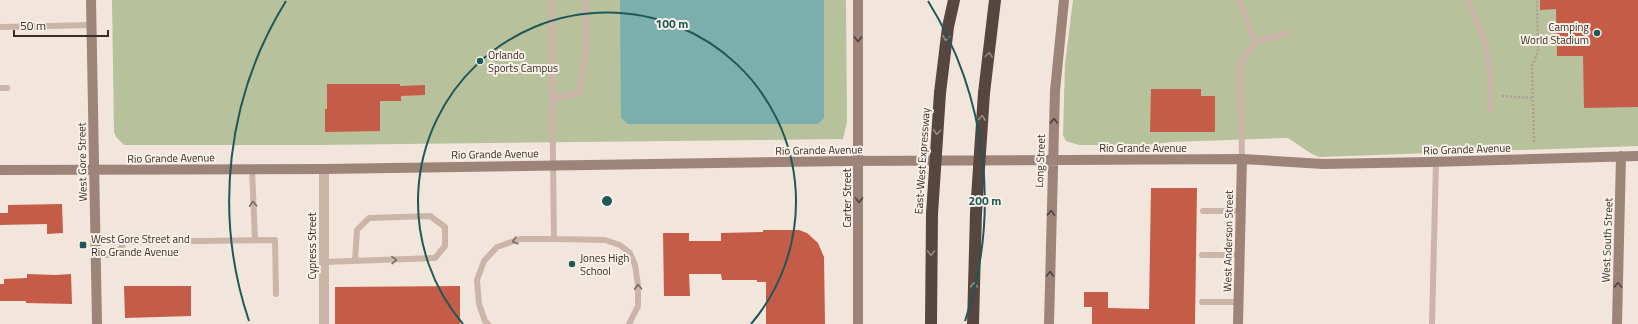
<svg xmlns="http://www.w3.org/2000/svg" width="1638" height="324" viewBox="0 0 1638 324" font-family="'Titillium Web',sans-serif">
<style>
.green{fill:#b7c19c}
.water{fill:#7bafad}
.building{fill:#c55c47}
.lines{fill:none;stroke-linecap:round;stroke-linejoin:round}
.path{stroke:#b69f92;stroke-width:2.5;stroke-dasharray:2 2;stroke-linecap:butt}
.lane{stroke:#cab5a8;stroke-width:6}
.street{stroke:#cab5a8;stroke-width:10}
.secondary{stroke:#9d8479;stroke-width:10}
.highway{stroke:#57453f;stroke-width:12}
.highway-bridge{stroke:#57453f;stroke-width:12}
.oneway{stroke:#988983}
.oneway2{stroke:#50423c}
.oneway3{stroke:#796a62}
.ring{fill:none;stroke:#1e5857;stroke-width:2}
.poi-dot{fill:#1e5857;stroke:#f9f0e8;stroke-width:1.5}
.labels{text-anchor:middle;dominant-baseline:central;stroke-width:4;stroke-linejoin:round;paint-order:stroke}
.poi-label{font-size:11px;fill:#372c28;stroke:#f9f0e8;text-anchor:start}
.street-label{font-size:11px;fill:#372c28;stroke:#f9f0e8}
.centre{fill:#1e5857;stroke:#f9f0e8;stroke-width:2}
.ring-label{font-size:12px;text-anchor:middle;font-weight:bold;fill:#1e5857;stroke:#f9f0e8;stroke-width:4;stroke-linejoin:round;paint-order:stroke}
</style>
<rect width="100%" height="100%" fill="#f2e6dc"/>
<path class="green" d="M 112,0 L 846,0 L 847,122 L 843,139 L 319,145 L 124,145 L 116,137 L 114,132 Z
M 1073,0 L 1638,0 L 1638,146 L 1319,157 C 1308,153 1298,144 1288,138 L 1171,142 L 1145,145 L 1079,145 L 1066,141 L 1063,135 L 1065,64 Z"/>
<path class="water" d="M 620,0 L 824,0 L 824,118 L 818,124 L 628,124 L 621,118 Z"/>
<path class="building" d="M 1540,0 L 1638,0 L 1638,107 L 1584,108 L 1583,56 L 1557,56 L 1556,9 L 1540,10 Z
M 327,84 L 400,84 L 400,86 L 425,85 L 425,95 L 401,96 L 401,101 L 380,101 L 380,131 L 325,132 L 325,109 L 327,109 Z
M 1151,89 L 1201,89 L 1201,96 L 1215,96 L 1215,132 L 1150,132 Z
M 1151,188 L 1197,188 L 1195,324 L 1092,324 L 1092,307 L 1084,307 L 1084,292 L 1108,292 L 1108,308 L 1149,309 Z
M 62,204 L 63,233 L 47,234 L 47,224 L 0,225 L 0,213 L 8,213 L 8,205 Z
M 763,230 L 799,230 L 807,233 L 818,243 L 824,257 L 825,324 L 766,324 L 766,282 L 757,282 L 757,280 L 722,280 L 721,274 L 689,274 L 690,296 L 664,296 L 663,233 L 689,233 L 689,241 L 721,241 L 721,233 L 763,232 Z
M 27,274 L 55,275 L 71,274 L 72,304 L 26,303 L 26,301 L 0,301 L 0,284 L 4,284 L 4,279 L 27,278 Z
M 124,286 L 191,286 L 191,316 L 125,318 Z
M 460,286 L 460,324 L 335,324 L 335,287 Z"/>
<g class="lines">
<path class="path" d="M 1502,96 L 1533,98
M 1534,142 L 1532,66 L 1538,52 L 1537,0"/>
<path class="lane" d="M 551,0 L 554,239
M 1239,0 L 1255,42
M 1468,0 L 1486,44 L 1490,74 L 1490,110
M 0,27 L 92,25
M 0,88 L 7,88
M 552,98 L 579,94 L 586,50 L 586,0
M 1242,159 L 1240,64 L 1255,42 L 1287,33
M 252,169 L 255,240
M 1203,211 L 1241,211
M 95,255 L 114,255 L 118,253 L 124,242 L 275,240 L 276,294
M 1202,255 L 1240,255
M 324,262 L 435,258 L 445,246 L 445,227 L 430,216 L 369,218 L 357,230 L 355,261
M 1202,302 L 1239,302
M 488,324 L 485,321 L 479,304 L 477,280 L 484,261 L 497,247 L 520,239 L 554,239 L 605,240 L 620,245 L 630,253 L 635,265 L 638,285 L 638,306 L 629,324
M 1432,324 L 1436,162"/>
<path class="street" d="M 324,324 L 324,169"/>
<path class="secondary" d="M 91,0 L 97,324
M 858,0 L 858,324
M 0,170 L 324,169 L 848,161 L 1066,160 L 1242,159 L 1323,164 L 1430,162 L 1638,156
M 1049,324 L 1055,91 L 1064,0
M 1238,324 L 1242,159
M 1617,324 L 1621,156"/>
<path class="highway" d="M 940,93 L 948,27 L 954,0
M 984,93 L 995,0
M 931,324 L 932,214
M 973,324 L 976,213"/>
<path class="highway-bridge" d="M 976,213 L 984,93
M 932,214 L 940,93"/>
</g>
<defs><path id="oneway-chevron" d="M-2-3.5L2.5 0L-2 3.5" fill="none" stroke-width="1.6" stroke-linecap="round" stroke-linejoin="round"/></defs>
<g class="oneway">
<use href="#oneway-chevron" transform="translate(946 38) rotate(97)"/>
<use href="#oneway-chevron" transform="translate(989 55) rotate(-83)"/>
<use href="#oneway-chevron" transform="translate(982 118) rotate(-86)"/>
<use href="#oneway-chevron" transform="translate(937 132) rotate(94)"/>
<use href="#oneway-chevron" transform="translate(931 253) rotate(90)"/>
<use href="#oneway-chevron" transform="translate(974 285) rotate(-88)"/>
</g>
<g class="oneway2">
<use href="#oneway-chevron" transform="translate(858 39) rotate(90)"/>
<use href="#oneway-chevron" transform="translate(1054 121) rotate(-88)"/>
<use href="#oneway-chevron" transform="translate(859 200) rotate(90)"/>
<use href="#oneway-chevron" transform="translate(1051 213) rotate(-88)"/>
<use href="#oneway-chevron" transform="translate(1050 274) rotate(-89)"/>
<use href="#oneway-chevron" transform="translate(1618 285) rotate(-88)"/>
</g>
<g class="oneway3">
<use href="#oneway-chevron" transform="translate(253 204) rotate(-93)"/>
<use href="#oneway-chevron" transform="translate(515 241) rotate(164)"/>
<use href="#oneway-chevron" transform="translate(394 260) rotate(-2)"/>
<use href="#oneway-chevron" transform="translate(638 287) rotate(-93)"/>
</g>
<g class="ring">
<path d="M463 324A189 189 0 1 1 751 324"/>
<path d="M249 321A378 378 0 0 1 286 1M928 1A378 378 0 0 1 965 321"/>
</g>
<g class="poi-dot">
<circle cx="1597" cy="33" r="4"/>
<circle cx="480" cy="61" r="4"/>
<rect x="79" y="241" width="8" height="8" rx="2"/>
<circle cx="572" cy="264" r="4"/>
</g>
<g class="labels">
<g class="poi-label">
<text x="1589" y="27" text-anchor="end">Camping<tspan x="1589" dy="13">World Stadium</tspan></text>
<text x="488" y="55">Orlando<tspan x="488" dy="13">Sports Campus</tspan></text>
<text x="91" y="239">West Gore Street and<tspan x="91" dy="13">Rio Grande Avenue</tspan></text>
<text x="580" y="258">Jones High<tspan x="580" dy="13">School</tspan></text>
</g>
<g class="street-label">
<text x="1143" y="148">Rio Grande Avenue</text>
<text transform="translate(1467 149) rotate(-2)">Rio Grande Avenue</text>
<text transform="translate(819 150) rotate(-1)">Rio Grande Avenue</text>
<text transform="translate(495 154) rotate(-1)">Rio Grande Avenue</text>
<text transform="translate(171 158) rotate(-1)">Rio Grande Avenue</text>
<text transform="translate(922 161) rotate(-86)">East-West Expressway</text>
<text transform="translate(1040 161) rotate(-88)">Long Street</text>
<text transform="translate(82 162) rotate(-91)">West Gore Street</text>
<text transform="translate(847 198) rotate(-90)">Carter Street</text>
<text transform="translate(1607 240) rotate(-88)">West South Street</text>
<text transform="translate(1228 241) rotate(-89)">West Anderson Street</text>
<text transform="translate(312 246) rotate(-90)">Cypress Street</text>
</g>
</g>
<circle cx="607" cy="201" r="6" class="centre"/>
<g class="ring-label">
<text x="672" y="28">100 m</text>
<text x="985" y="205">200 m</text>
</g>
<path d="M14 30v6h94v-6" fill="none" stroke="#372c28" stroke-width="2"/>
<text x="20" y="30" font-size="12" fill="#372c28" stroke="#f9f0e8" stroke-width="3" paint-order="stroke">50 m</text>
</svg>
